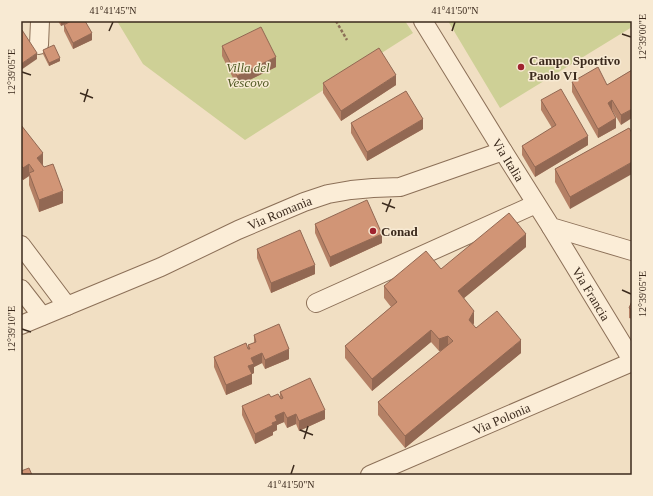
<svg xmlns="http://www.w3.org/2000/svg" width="653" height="496" viewBox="0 0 653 496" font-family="'Times New Roman',serif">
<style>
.green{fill:#ced096}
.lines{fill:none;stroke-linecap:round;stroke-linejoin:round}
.minor-casing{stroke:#8c7058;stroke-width:20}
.path{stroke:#8c7058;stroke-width:2.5;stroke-dasharray:3 2;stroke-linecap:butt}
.minor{stroke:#fbedd7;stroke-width:18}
.wall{fill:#b48065}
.shaded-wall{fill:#926853}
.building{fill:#d19576;stroke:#926853}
.ticks{fill:none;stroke:#3b2a1d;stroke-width:1.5}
.poi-dot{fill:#9f242f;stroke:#f8ead3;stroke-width:1.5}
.labels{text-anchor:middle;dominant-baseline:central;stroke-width:3;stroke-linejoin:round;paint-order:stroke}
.poi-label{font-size:13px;font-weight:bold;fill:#3b2a1d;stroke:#f8ead3;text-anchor:start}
.park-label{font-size:13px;font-style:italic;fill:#505923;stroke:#f8ead3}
.street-label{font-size:13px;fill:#3b2a1d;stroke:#f8ead3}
.neatline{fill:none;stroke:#3b2a1d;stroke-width:1.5}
.ticks-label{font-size:10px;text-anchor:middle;fill:#3b2a1d}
</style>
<rect width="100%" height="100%" fill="#f1dfc3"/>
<path class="green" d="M 117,21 L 405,21 L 413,33 L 245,140 L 143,64 Z
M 448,21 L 632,21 L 632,27 L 500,108 Z"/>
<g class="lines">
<g class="minor-casing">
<g id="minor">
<path id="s1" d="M 423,21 L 503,151 L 551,227 L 632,251"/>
<path d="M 39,45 L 40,21"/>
<path id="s2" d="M 551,227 L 632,360"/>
<path d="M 21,245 L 67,306"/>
<path d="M 21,289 L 42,316"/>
<path d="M 316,303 L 536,204"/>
<path id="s3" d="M 21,325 L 161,267 L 238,230 L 304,202 L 328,194 L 351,190 L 373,188 L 400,187 L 503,151"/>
<path id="s4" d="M 370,475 L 632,362"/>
</g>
</g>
<path class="path" d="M 336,21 L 347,40"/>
<use href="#minor" class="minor"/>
</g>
<path class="wall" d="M 58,21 L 71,21 L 61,26 Z
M 64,25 L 92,40 L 73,49 L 64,31 Z
M 222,46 L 276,67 L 237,86 L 222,56 Z
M 43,50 L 60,61 L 49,66 L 43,54 Z
M 632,70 L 621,125 L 612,110 L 616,128 L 598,138 L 572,92 L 572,82 L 607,85 Z
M 323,83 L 396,85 L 341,121 L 323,93 Z
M 541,100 L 588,145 L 535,177 L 522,155 L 522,146 L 552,128 L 541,110 Z
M 351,123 L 423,129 L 367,161 L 351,133 Z
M 21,125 L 63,203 L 39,212 L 29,185 L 29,176 L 23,180 L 21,178 Z
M 629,128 L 570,209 L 555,182 L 555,169 Z
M 315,224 L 382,243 L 330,267 L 315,233 Z
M 526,247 L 464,298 L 474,323 L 473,325 L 476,328 L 521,353 L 405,448 L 378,415 L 378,402 L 441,351 L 439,351 L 431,342 L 372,391 L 345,358 L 345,346 L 391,307 L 384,298 L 384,286 L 441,269 Z
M 257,249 L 315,274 L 271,293 L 257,258 Z
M 632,301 L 632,319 L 629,318 L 629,308 Z
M 254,335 L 289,359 L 265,369 L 262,363 L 254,367 L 254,373 L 252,374 L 252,384 L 226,395 L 214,367 L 214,357 L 248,349 L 248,345 L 254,343 Z
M 280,392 L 325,419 L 299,431 L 296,424 L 287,428 L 284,422 L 277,425 L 277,430 L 273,432 L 273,435 L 255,444 L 242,415 L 242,406 L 271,397 L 280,397 Z"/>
<path class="shaded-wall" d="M 61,21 L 71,21 L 61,26 Z
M 92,33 L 92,40 L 73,49 L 73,43 Z
M 37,53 L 37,59 L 21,70 L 21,64 Z
M 276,57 L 276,67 L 237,86 L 237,76 Z
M 60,58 L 60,61 L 49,66 L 49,63 Z
M 396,75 L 396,85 L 341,121 L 341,111 Z
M 612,100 L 612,110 L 608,113 L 608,103 Z
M 632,109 L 632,118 L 621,125 L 621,115 Z
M 616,118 L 616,128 L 598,138 L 598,129 Z
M 423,119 L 423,129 L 367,161 L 367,152 Z
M 588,136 L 588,145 L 535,177 L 535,167 Z
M 43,153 L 43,166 L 37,171 L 37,158 Z
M 632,162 L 632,174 L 570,209 L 570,197 Z
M 29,164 L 29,176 L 23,180 L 23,168 Z
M 63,191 L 63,203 L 39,212 L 39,200 Z
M 382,234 L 382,243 L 330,267 L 330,257 Z
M 526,234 L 526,247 L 458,303 L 458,291 Z
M 315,265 L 315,274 L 271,293 L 271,283 Z
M 474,311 L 474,323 L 469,333 L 469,320 Z
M 431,330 L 431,342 L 372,391 L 372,379 Z
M 448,336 L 448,348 L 439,351 L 439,339 Z
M 521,340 L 521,353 L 405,448 L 405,436 Z
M 289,349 L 289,359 L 265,369 L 265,360 Z
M 262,353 L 262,363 L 254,367 L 254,373 L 252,374 L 252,384 L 226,395 L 226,385 L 248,366 L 251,358 Z
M 325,410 L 325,419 L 299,431 L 299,421 Z
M 284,412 L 284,422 L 277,425 L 277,430 L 273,432 L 273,435 L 255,444 L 255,434 L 272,423 L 275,416 Z
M 296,414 L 296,424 L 287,428 L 287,418 Z"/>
<path class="building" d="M 71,21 L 85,21 L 92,33 L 73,43 L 64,25 Z
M 261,27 L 276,57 L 237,76 L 222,46 Z
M 22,30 L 37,53 L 21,64 L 21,31 Z
M 54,45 L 60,58 L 49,63 L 43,50 Z
M 379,48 L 396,75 L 341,111 L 323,83 Z
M 598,67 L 607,85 L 632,70 L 632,109 L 621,115 L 612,100 L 608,103 L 616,118 L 598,129 L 572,82 Z
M 561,89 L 588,136 L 535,167 L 522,146 L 556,125 L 541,100 Z
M 406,91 L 423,119 L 367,152 L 351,123 Z
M 21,125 L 43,153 L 37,158 L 44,167 L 53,164 L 63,191 L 39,200 L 29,173 L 34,171 L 29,164 L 23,168 L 21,165 Z
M 629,128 L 632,133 L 632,162 L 570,197 L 555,169 Z
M 367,200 L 382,234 L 330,257 L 315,224 Z
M 509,213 L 526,234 L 458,291 L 474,311 L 469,320 L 476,328 L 497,311 L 521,340 L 405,436 L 378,402 L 453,341 L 448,336 L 439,339 L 431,330 L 372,379 L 345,346 L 397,302 L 384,286 L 426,251 L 441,269 Z
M 300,230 L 315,265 L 271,283 L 257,249 Z
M 632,301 L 632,310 L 629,308 Z
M 279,324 L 289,349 L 265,360 L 262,353 L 251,358 L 254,364 L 248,366 L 252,374 L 226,385 L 214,357 L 246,343 L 248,349 L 250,349 L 248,345 L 256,342 L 254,335 Z
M 310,378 L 325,410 L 299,421 L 296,414 L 287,418 L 284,412 L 275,416 L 277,421 L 272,423 L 273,425 L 255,434 L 242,406 L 269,394 L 271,397 L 278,394 L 281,399 L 283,398 L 280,392 Z
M 29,468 L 32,475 L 21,475 L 21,471 Z"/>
<path class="ticks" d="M 109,31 L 113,22M 452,31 L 455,22M 622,34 L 631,37M 22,72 L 31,75M 80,93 L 93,98M 84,102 L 88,89M 382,203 L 395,208M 386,212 L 391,199M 622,290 L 631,294M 22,329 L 31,332M 300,430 L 313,435M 304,439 L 308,426M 291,474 L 294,465"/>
<g class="poi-dot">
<circle cx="521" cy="67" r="4"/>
<circle cx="373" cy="231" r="4"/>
</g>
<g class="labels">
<g class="poi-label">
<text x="529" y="60">Campo Sportivo<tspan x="529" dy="15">Paolo VI</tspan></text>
<text x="381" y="231">Conad</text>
</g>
<g class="park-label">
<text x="248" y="67">Villa del<tspan x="248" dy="15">Vescovo</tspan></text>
</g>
<g class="street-label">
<text stroke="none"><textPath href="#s1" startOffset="163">Via Italia</textPath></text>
<text stroke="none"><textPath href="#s3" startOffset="282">Via Romania</textPath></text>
<text stroke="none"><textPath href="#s2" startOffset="78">Via Francia</textPath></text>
<text stroke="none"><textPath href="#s4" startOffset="143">Via Polonia</textPath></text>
</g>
</g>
<rect width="653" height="496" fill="none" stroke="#f8ead3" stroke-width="44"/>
<rect x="22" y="22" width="609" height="452" class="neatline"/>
<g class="ticks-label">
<text x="113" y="14">41°41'45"N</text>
<text x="455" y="14">41°41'50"N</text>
<text transform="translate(642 37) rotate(-90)" y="4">12°39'00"E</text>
<text transform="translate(11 72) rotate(-90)" y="4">12°39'05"E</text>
<text transform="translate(642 294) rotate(-90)" y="4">12°39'05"E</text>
<text transform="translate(11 329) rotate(-90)" y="4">12°39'10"E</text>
<text x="291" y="488">41°41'50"N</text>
</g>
</svg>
